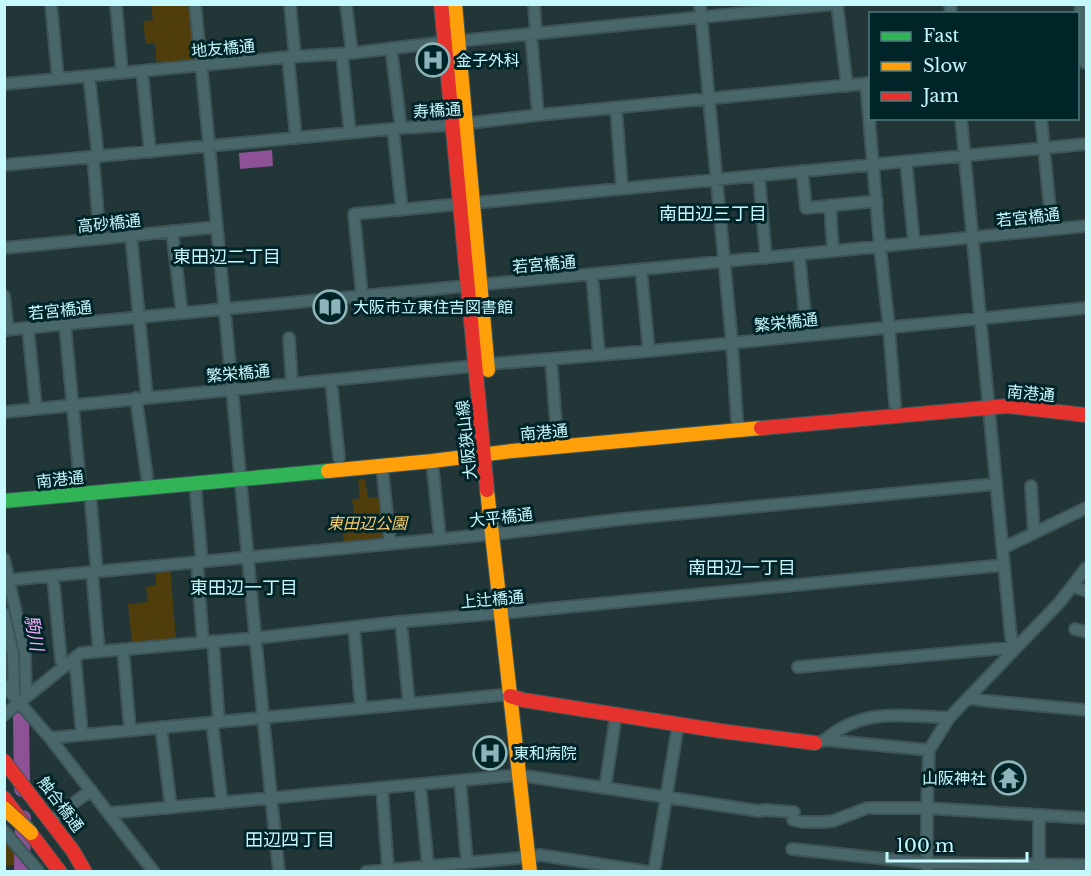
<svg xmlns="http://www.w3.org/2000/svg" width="1091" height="876" viewBox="0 0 1091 876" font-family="'Libre Baskerville','Noto Sans JP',serif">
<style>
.green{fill:#4f3e0c}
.water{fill:#8d5296}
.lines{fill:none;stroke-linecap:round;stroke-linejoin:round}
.stream{stroke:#8d5296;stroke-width:3}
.river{stroke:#8d5296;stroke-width:16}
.street-casing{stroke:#3d5557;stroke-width:14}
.fast-casing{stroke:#3d5557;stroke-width:16}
.slow-casing{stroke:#3d5557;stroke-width:16}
.jam-casing{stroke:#3d5557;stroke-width:16}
.street{stroke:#49676b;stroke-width:10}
.fast{stroke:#30b455;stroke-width:14}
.slow{stroke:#ff9f0a;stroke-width:14}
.jam{stroke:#e5322d;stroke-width:14}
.slow-bridge-casing{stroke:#3d5557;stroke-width:16;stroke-linecap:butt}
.slow-bridge{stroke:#ff9f0a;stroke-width:14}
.labels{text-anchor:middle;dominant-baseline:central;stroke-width:6;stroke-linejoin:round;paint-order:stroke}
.street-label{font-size:16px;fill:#c6f9fe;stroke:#002428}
.poi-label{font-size:16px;fill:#c6f9fe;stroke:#002428;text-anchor:start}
.park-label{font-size:16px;font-style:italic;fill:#fdcd69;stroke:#002428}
.neighbourhood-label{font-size:18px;fill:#c6f9fe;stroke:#002428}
.water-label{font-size:18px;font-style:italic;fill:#f4adfa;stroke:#002428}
</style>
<rect width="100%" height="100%" fill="#223638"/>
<path class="green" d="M 151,5 L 190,5 L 195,60 L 194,63 L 157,67 L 155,43 L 146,44 L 143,21 L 153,20 Z
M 365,479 L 368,498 L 381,497 L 386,537 L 384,540 L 344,543 L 340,515 L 354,513 L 352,500 L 360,498 L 358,480 Z
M 170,567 L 176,640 L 132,643 L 128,604 L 148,602 L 146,587 L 156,585 L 155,568 Z
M 4,837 L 16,852 L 16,865 L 5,865 Z"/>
<path class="water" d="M 272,150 L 273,166 L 240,169 L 239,153 Z"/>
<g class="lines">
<path class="stream" d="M 14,629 L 20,657 L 20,691"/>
<path class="river" d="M 21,715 L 22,789
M 22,872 L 23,818"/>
<g class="street-casing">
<path id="street" d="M 51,4 L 58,79
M 116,4 L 122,73
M 195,4 C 225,293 248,583 279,872
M 290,4 L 295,57
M 346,4 L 352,53
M 534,4 L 536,33
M 700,4 L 732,343 L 737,420 L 740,430
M 837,4 L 847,86
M 950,4 L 951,14
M 1080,4 L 1085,63
M 531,34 L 538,115
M 458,41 L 835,4
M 391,48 L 401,128
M 342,54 L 350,133
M 288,57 L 296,138
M 142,71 L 150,152
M 89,76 L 98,157
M 866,83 L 880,247 L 889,327 L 895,405
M 4,84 L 288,57 L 352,53 L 445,42
M 616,108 L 622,189
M 1041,118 L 1052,229
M 393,129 L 402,210
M 93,157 L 100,238
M 906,162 L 914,243
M 4,165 L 401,128 L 453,125 L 538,115 L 870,83
M 802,171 L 806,208 L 877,201
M 759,176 L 766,258
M 473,203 L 1086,144
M 830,205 L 833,251
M 172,231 L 182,313
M 131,236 L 147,397
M 4,248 L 217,227
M 799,254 L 807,335
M 641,269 L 649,351
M 592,274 L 599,355
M 4,296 L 8,330
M 362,296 L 354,214 L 460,204
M 65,325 L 80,483
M 28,328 L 36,408
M 4,330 L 833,251 L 1086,226
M 289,338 L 292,383
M 551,359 L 557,437
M 488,364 L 649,351 L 1086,308
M 331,380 L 339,458
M 136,398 L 147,477
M 4,412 L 475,366
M 432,461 L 440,538
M 382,466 L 390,543
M 195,483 L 202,562
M 1031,486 L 1034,533
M 90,493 L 97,572
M 1003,548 L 1086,508
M 4,559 L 25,653 L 26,697
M 197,562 L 203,642
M 92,572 L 99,651
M 53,576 L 61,660 L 66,666
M 8,580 L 504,533 L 623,519 L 996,484
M 1072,586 L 1086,591
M 4,614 L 13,654 L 14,697
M 401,622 L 409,704
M 354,627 L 361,708
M 1075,629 L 1086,632
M 213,641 L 219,722
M 123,649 L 130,730
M 75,658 L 82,734
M 798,667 L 1017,647 L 1011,638 L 961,118
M 4,685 L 50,738 L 154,872
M 968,698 L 988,701 L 1086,710
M 4,715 L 81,653 L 256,638 L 398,622 L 514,612 L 1004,565
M 212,722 L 222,803
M 161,727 L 171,808
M 50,738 L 502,695 L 510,696
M 825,740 C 861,708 905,715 949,718
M 822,741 L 825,740 L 929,750
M 460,781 L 467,862
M 420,784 L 428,866
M 382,788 L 388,869
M 605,788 L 616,715
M 109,813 L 519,775 L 759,811 L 765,810 L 794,812
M 53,819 L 91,790
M 793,820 L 803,822 L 823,822 L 833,821 L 867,808 L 927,808 L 1086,818
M 4,831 L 39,872
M 792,849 L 926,863 L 1086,865
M 1039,865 L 1039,815
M 366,872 L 529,857 L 540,855 L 650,872
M 654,872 L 678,725
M 927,872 L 927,808 L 929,750 L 949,718 L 1060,602 L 1086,568"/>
</g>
<g class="fast-casing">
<path id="fast" d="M 4,501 L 328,471"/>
</g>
<g class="slow-casing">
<path id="slow" d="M 455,4 L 488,370
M 328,471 L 432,461 L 512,451 L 761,428
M 487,490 L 530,872"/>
</g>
<g class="jam-casing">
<path id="jam" d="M 441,4 L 487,490
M 761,428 L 1007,406 L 1086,415
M 510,696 L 523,700 L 721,731 L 815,743
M 4,761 L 73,851 L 85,872
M 4,798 L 60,872"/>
</g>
<use href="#street" class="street"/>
<use href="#fast" class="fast"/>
<use href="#slow" class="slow"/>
<use href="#jam" class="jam"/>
<g class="slow-bridge-casing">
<path id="slow-bridge" d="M 4,808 L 31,833"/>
</g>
<use href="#slow-bridge" class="slow-bridge"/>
</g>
<defs>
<g id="hospital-ring" transform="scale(1.725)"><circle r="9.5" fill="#002428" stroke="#8db5b9" stroke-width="1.5"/><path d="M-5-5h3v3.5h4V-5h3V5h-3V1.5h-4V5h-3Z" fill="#8db5b9"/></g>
<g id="library-ring" transform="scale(1.725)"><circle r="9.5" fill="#002428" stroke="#8db5b9" stroke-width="1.5"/><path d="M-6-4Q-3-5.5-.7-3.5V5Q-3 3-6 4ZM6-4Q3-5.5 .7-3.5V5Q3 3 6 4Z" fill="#8db5b9"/></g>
<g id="temple-ring" transform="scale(1.725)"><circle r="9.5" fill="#002428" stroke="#8db5b9" stroke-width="1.5"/><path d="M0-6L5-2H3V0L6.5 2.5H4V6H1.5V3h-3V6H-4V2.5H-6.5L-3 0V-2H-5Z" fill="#8db5b9"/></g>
</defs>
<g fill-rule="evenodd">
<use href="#hospital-ring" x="433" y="60"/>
<use href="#library-ring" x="330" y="307"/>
<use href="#hospital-ring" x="490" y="753"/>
<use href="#temple-ring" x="1009" y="778"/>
</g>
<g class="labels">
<g class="street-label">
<text transform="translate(223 48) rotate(-5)">地友橋通</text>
<text transform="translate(437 110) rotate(-4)">寿橋通</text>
<text transform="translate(1028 217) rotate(-6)">若宮橋通</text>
<text transform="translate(109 223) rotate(-6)">高砂橋通</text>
<text transform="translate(544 264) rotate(-5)">若宮橋通</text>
<text transform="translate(60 310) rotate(-6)">若宮橋通</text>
<text transform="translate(786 322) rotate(-6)">繁栄橋通</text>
<text transform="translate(238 373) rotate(-5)">繁栄橋通</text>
<text transform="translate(1031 393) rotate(5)">南港通</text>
<text transform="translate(544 432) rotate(-5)">南港通</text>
<text transform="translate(466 440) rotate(-96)">大阪狭山線</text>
<text transform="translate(60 479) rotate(-6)">南港通</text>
<text transform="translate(501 517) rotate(-6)">大平橋通</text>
<text transform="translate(492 599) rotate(-5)">上辻橋通</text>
<text transform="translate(61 804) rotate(53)">触合橋通</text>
</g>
<g class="poi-label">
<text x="456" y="60">金子外科</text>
<text x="353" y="307">大阪市立東住吉図書館</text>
<text x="513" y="753">東和病院</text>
<text x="986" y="778" text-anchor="end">山阪神社</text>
</g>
<g class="park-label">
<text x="367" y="523">東田辺公園</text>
</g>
<g class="neighbourhood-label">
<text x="713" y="214">南田辺三丁目</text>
<text x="227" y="257">東田辺二丁目</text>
<text x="742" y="568">南田辺一丁目</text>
<text x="244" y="588">東田辺一丁目</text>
<text x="290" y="840">田辺四丁目</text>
</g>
<g class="water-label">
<text transform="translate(34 633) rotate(80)">駒川</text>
</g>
</g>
<rect width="1091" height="876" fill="none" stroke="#c6f9fe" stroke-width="12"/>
<rect x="869" y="12" width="210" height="108" fill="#002428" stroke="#4f797e" stroke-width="1.5"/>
<rect x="881" y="32" width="30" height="9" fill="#30b455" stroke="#4f797e" stroke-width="1.5"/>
<text x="923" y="42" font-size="18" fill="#c6f9fe">Fast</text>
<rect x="881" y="62" width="30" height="9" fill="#ff9f0a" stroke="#4f797e" stroke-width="1.5"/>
<text x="923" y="72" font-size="18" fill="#c6f9fe">Slow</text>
<rect x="881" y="92" width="30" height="9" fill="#e5322d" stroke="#4f797e" stroke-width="1.5"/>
<text x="923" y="102" font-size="18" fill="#c6f9fe">Jam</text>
<path d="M887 852v9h140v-9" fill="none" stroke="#c6f9fe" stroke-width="3"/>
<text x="896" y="852" font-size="18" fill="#c6f9fe" stroke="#002428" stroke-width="4.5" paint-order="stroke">100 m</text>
</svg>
